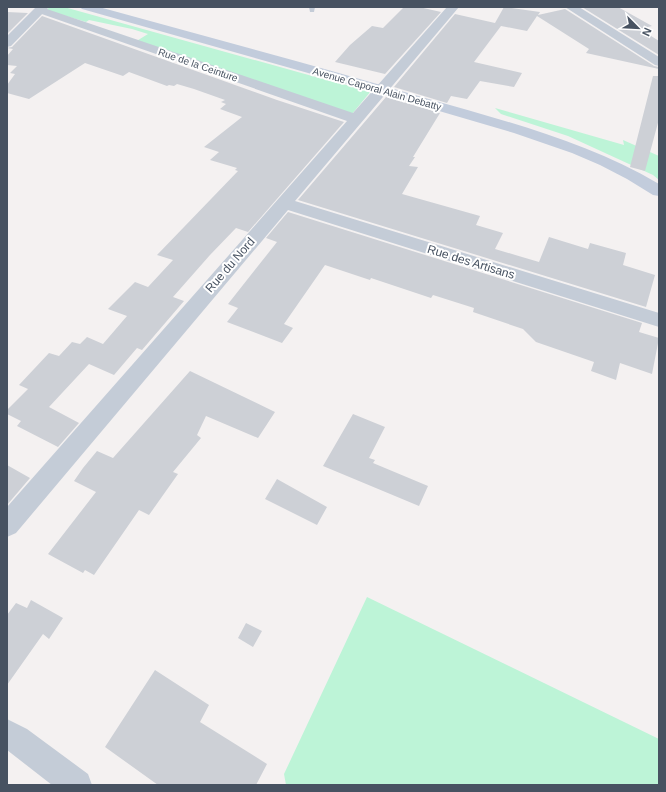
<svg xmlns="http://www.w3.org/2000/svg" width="666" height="792" viewBox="0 0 666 792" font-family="Arial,sans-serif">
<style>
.green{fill:#bdf4d7}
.building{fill:#cdd0d6}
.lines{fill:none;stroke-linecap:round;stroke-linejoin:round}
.service{fill:#c4ccd7;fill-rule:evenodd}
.minor{fill:#c4ccd7;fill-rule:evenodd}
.tertiary{fill:#c4ccd7;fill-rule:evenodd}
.secondary{fill:#c2ccdc;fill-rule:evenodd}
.labels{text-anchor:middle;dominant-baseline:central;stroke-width:4;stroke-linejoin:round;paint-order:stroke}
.far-street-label{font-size:10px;fill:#475261;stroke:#fff}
.street-label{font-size:12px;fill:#475261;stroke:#fff}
</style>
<rect width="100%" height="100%" fill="#f4f1f1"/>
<path class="green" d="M 50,7 L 64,7 L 330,81 L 371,91 L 352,114 L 135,42 L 148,34 L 132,29 L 89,20 L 86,22 L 46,10 Z
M 495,108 L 624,145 L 623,140 L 659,156 L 659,180 L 653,175 L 568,136 L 501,114 Z
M 367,597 L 659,739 L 659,785 L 286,785 L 284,774 Z"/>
<path class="building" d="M 404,7 L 419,7 L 441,12 L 385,74 L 335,62 L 350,45 L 372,26 L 383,28 Z
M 504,7 L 540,12 L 538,15 L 565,9 L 654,66 L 659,67 L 659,69 L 586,53 L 589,49 L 537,16 L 527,31 L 501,26 L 474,62 L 522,73 L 514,87 L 480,81 L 467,99 L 451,96 L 447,103 L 394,87 L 455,14 L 495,23 Z
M 582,7 L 618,7 L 652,26 L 640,29 L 659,41 L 659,55 Z
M 7,12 L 28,13 L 7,34 Z
M 42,16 L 277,100 L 344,122 L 248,232 L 236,228 L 210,255 L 173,297 L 184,301 L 142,350 L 137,348 L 114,375 L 89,364 L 49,407 L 79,423 L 58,447 L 17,426 L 21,421 L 7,414 L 7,410 L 28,389 L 19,385 L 49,353 L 59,356 L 72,342 L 80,344 L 87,337 L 103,344 L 127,316 L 108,309 L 135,282 L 148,287 L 173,260 L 157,255 L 238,171 L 235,170 L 237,168 L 210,160 L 219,152 L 204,147 L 242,117 L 220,109 L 226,104 L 221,102 L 225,100 L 194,89 L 177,84 L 174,86 L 169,85 L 167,86 L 129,72 L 123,76 L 85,63 L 29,99 L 7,93 L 7,85 L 15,74 L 10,73 L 17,66 L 7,65 L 7,56 L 13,49 L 7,48 L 12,47 Z
M 653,76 L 659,76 L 659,119 L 645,171 L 630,167 Z
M 386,97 L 440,113 L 413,157 L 415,157 L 409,166 L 418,167 L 402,194 L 480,216 L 476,225 L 503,233 L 495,249 L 539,262 L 549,237 L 588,249 L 590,243 L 626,253 L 623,265 L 655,275 L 646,307 L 298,200 Z
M 288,212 L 642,323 L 639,332 L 659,338 L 652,374 L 620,363 L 616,380 L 591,371 L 594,362 L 536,342 L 523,329 L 473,312 L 474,308 L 433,295 L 431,298 L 371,278 L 370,280 L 325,265 L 284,324 L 293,328 L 282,343 L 227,322 L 238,308 L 228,304 L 277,242 L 266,238 Z
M 190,371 L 275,412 L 258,438 L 206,416 L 197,435 L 201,438 L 173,472 L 178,474 L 149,515 L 139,510 L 94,575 L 85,570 L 83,573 L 48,554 L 96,492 L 74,481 L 83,468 L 97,451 L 113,458 Z
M 353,414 L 385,427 L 369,458 L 375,460 L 373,463 L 428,486 L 419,506 L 323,466 Z
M 7,465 L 30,478 L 7,505 Z
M 277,479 L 327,507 L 317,525 L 265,499 Z
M 31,600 L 63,618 L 49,639 L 43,634 L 7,685 L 7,615 L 16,603 L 27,608 Z
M 246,623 L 262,631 L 253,647 L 238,638 Z
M 155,670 L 209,705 L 200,722 L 267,764 L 256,785 L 158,785 L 105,747 Z"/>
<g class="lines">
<path class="service" d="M 309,7 L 315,7 L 314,12 L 310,12 Z"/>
<path class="minor" d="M 41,7 L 353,113 L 447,7 L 459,7 L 295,201 L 659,313 L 659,327 L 288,210 L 16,533 L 7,537 L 7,507 L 347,121 L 36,12 L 34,10 L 36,8 Z
M 565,7 L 579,7 L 659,57 L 659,66 L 655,65 Z
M 7,719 L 27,729 L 88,774 L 92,785 L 52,785 L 7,750 Z"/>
<path class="tertiary" d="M 36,7 L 49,7 L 11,46 L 7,47 L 7,36 Z"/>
<path class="secondary" d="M 80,7 L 99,7 C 208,37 317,66 425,98 C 505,121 586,141 659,184 L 659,196 L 653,195 L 627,179 L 600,165 L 572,153 L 514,133 L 340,82 L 82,9 Z"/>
</g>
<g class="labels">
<g class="far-street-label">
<text transform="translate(198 65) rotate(19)">Rue de la Ceinture</text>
<text transform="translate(377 89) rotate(16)">Avenue Caporal Alain Debatty</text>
</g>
<g class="street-label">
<text transform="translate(471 262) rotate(17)">Rue des Artisans</text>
<text transform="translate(230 265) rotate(-49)">Rue du Nord</text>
</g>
</g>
<rect width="666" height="792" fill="none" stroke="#475261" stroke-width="16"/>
<g transform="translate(638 28) rotate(114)" stroke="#ffffff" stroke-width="3" paint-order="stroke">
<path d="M0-3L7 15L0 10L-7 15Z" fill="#475261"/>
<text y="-6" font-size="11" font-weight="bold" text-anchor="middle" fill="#475261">N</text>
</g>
</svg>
